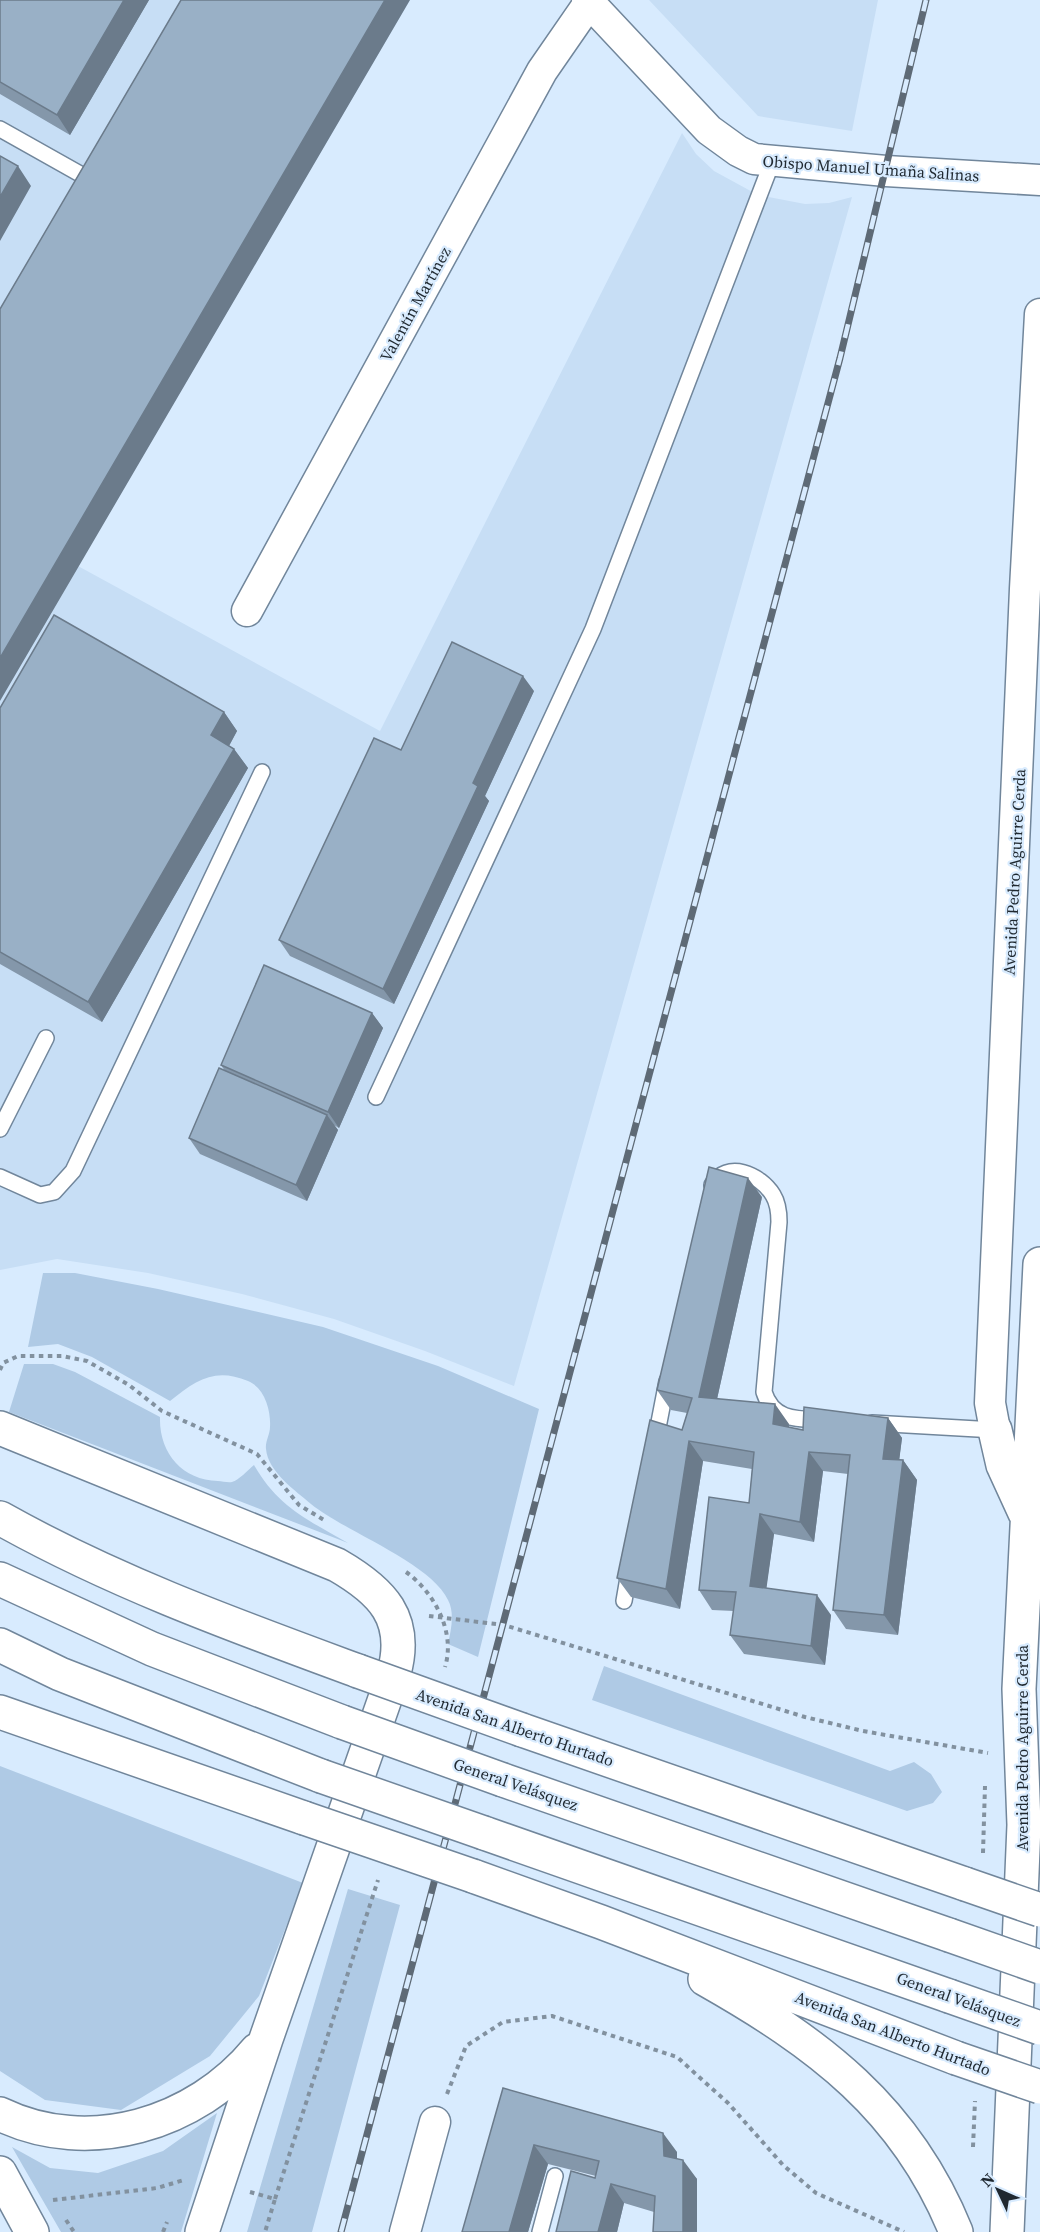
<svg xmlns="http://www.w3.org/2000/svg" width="1040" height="2232" viewBox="0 0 1040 2232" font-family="'Source Serif 4',serif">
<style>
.built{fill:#c7def5}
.green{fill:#afcae5}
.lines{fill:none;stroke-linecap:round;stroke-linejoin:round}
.service-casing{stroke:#71869b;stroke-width:18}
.minor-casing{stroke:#71869b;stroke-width:33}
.tertiary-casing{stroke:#71869b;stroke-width:36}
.secondary-casing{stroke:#71869b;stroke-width:36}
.primary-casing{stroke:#71869b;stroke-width:36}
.motorway-casing{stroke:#71869b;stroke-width:36}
.path{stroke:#82919f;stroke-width:4;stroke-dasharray:4.5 4.5;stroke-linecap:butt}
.service{stroke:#fff;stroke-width:15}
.minor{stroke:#fff;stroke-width:30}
.tertiary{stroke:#fff;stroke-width:33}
.secondary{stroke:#fff;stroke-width:33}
.primary{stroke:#fff;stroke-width:33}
.motorway{stroke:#fff;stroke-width:33}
.rail-casing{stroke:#5e6a76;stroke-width:7}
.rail{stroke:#d8ebfe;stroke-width:4.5;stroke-dasharray:14;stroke-linecap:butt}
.primary-bridge-casing{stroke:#71869b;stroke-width:36;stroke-linecap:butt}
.motorway-bridge-casing{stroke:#71869b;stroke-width:36;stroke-linecap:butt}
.primary-bridge{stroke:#fff;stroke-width:33}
.motorway-bridge{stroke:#fff;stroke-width:33}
.wall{fill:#8497aa}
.shaded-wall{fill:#6b7b8b}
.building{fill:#99b0c6;stroke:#6b7b8b;stroke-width:1.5}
.labels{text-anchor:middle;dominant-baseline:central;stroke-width:4.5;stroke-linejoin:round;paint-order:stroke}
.street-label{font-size:16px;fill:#1f2830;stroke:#d8ebfe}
</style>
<rect width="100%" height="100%" fill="#d8ebfe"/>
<path class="built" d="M 0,0 L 410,0 L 78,566 L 380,731 L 682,133 L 696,154 L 714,171 L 758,195 L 805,204 L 829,203 L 852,197 L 514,1386 L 425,1351 L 334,1319 L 242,1294 L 148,1273 L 57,1259 L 0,1270 Z
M 649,0 L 878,0 L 852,131 L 758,116 Z"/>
<path class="green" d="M 43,1273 L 75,1273 L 158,1289 L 323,1327 L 438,1366 L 539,1409 L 478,1657 L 448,1644 C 451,1630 455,1613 448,1600 C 431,1563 344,1531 311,1504 C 296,1491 268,1472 266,1449 C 265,1442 270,1434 270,1427 C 271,1411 265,1388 248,1381 C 215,1367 196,1380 170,1401 L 92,1357 L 58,1344 L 28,1347 Z
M 24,1364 L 53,1364 L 75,1372 L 160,1417 C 159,1453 182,1480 218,1481 C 222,1481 228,1483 232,1482 C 239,1480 248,1470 254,1465 C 278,1507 308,1520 348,1543 L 9,1412 Z
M 604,1666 L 890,1771 L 914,1762 L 931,1774 L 942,1792 L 933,1803 L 907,1811 L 592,1700 Z
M 0,1766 L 303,1883 L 259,1996 L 210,2056 L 121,2110 L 45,2100 L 0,2071 Z
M 348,1889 L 400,1905 L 312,2232 L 247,2232 Z
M 217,2113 L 181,2232 L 61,2232 L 12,2147 L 50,2168 L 98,2173 L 163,2151 Z"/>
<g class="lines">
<g class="service-casing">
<path id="service" d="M 0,129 L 89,179
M 376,1097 L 593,629 L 772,162
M 0,1129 L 46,1038
M 0,1177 L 40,1195 L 54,1192 L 73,1171 L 262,772
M 712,1185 C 727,1160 760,1174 773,1195 C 778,1203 779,1213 779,1222 L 764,1392 C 773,1421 797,1419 824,1420
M 872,1423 L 995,1430
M 655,1443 L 667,1381
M 624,1601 L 629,1572
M 540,2232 L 555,2176"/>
</g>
<g class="minor-casing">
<path id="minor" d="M 587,0 L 709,130 L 738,151 L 754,159 L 886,171 L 1040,180
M 247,611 L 542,71 L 589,3
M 995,1430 L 990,1403 L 1025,589 L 1040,314
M 405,2232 L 435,2122"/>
</g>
<g class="tertiary-casing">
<path id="tertiary" d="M 0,2173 L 32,2232"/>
</g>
<g class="secondary-casing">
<path id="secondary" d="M 0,1428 L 337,1565 C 382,1591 409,1618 394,1673 L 266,2039 L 202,2232
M 0,2114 C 89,2157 196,2124 257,2050"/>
</g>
<g class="primary-casing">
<path id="primary" d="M 995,1430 L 1003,1465 L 1025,1513
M 0,1518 C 114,1582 236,1626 358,1671
M 0,1712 L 304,1818
M 522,1730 L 965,1884
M 473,1876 L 601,1922 L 956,2058
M 705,1979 C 818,2043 906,2108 956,2232
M 1007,2232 L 1024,1825 L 1019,1689 L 1040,1264"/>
</g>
<g class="motorway-casing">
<path id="motorway" d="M 0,1579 L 152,1649 L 342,1722
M 0,1645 L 60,1674 L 321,1776
M 503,1780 L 949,1935
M 484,1833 L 949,1996"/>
</g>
<path class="path" d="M 0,1370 L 3,1363 L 18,1356 L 62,1356 L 87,1361 L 129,1385 L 162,1411 L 257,1454 L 299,1505 L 324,1520
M 406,1572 C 434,1592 456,1632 445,1667
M 429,1616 L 504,1625 L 805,1717 L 863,1731 L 988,1753
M 983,1853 L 985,1786
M 447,2094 L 466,2046 L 503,2022 L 552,2016 L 677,2057 L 728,2103 L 783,2165 L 816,2193 L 904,2232
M 973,2147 L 975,2101
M 250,2192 L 275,2199 L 265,2232
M 275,2199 L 378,1880
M 53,2200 L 157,2188 L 184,2180
M 66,2220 L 74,2232
M 163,2232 L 167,2222"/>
<use href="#service" class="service"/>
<use href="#minor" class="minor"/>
<use href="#tertiary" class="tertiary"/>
<use href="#secondary" class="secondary"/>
<use href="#primary" class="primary"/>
<use href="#motorway" class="motorway"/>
<g class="rail-casing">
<path id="rail" d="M 341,2232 L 840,358 L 926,0"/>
</g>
<use href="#rail" class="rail"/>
<g class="primary-bridge-casing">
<path id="primary-bridge" d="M 358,1671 L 522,1730
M 304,1818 L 473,1876
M 965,1884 L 1040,1910
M 956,2058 L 1040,2087"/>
</g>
<g class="motorway-bridge-casing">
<path id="motorway-bridge" d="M 342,1722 L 503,1780
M 321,1776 L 484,1833
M 949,1935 L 1040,1967
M 949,1996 L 1040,2028"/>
</g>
<use href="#primary-bridge" class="primary-bridge"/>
<use href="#motorway-bridge" class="motorway-bridge"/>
</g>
<path class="wall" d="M 0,0 L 149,0 L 70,135 L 0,94 Z
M 534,691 L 485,796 L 489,801 L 394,1004 L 290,956 L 279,940 L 401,750 Z
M 0,708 L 224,712 L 237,731 L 229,746 L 234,749 L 248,768 L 102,1022 L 0,964 Z
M 372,1013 L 383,1028 L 339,1128 L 334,1125 L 338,1130 L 307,1201 L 200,1154 L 189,1138 L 225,1071 L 221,1065 Z
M 762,1197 L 717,1399 L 789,1424 L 789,1427 L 803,1430 L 888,1418 L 902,1438 L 899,1460 L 903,1460 L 917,1480 L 898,1635 L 846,1629 L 833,1610 L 848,1474 L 823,1471 L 814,1542 L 774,1534 L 766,1588 L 831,1615 L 825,1665 L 744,1654 L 730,1635 L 734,1611 L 712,1610 L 699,1590 L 749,1503 L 752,1469 L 703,1461 L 680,1609 L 631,1597 L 617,1578 L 682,1430 L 687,1413 L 671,1410 L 657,1390 Z
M 503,2088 L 677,2152 L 677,2159 L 697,2179 L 654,2212 L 624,2203 L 617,2232 L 556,2232 L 595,2178 L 596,2176 L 548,2164 L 528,2232 L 462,2232 Z"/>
<path class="shaded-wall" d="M 124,0 L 149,0 L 70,135 L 57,115 Z
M 385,0 L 410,0 L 0,701 L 0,658 Z
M 18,166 L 31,186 L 0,241 L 0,197 Z
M 523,676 L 534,691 L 485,796 L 489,801 L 394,1004 L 383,989 L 473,783 Z
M 224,712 L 237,731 L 224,755 L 211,735 Z
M 234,749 L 248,768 L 102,1022 L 88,1002 Z
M 372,1013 L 383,1028 L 339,1128 L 328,1112 Z
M 327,1115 L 338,1130 L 307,1201 L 296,1185 Z
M 748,1178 L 762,1197 L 713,1417 L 699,1397 Z
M 775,1404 L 789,1424 L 787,1444 L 773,1424 Z
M 888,1418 L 902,1438 L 897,1478 L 883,1459 Z
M 689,1441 L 703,1461 L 680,1609 L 666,1589 Z
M 809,1452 L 823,1471 L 814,1542 L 800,1522 Z
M 903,1460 L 917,1480 L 898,1635 L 884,1615 Z
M 760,1514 L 774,1534 L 764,1606 L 750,1586 Z
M 817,1595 L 831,1615 L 825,1665 L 811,1646 Z
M 663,2133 L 677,2152 L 677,2175 L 664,2156 Z
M 534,2145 L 548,2164 L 528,2232 L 509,2232 Z
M 683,2160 L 697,2179 L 697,2232 L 683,2232 Z
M 611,2184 L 624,2203 L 617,2232 L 598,2232 Z"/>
<path class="building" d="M 0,0 L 124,0 L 57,115 L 0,82 Z
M 181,0 L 385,0 L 0,658 L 0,309 Z
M 0,156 L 18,166 L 0,197 Z
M 54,615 L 224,712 L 211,735 L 234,749 L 88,1002 L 0,952 L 0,708 Z
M 452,642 L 523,676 L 473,783 L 478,786 L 383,989 L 279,940 L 374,738 L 401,750 Z
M 264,965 L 372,1013 L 328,1112 L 221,1065 Z
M 219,1068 L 327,1115 L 296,1185 L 189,1138 Z
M 709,1167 L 748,1178 L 699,1397 L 775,1404 L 773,1424 L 803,1430 L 804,1407 L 888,1418 L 883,1459 L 903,1460 L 884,1615 L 833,1610 L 850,1455 L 809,1452 L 800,1522 L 760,1514 L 750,1586 L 817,1595 L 811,1646 L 730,1635 L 736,1592 L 699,1590 L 709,1497 L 749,1503 L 754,1452 L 689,1441 L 666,1589 L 617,1578 L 650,1420 L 682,1430 L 692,1398 L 657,1390 Z
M 503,2088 L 663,2133 L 664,2156 L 683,2160 L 683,2232 L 653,2232 L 655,2196 L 611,2184 L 598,2232 L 556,2232 L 571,2171 L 595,2178 L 599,2161 L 534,2145 L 509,2232 L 462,2232 Z"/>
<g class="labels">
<g class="street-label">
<text transform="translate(871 168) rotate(4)">Obispo Manuel Umaña Salinas</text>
<text transform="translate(415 304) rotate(-61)">Valentín Martínez</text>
<text transform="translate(1014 872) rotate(-87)">Avenida Pedro Aguirre Cerda</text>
<text transform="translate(515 1727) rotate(19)">Avenida San Alberto Hurtado</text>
<text transform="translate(1022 1748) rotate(-90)">Avenida Pedro Aguirre Cerda</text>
<text transform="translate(516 1784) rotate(19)">General Velásquez</text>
<text transform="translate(959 1999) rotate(20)">General Velásquez</text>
<text transform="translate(893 2033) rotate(21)">Avenida San Alberto Hurtado</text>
</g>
</g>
<g transform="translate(998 2190) rotate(314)" stroke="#d8ebfe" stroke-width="4.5" paint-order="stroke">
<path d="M0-4.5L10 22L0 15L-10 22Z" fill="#1f2830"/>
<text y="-9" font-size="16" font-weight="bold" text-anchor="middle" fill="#1f2830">N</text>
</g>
</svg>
